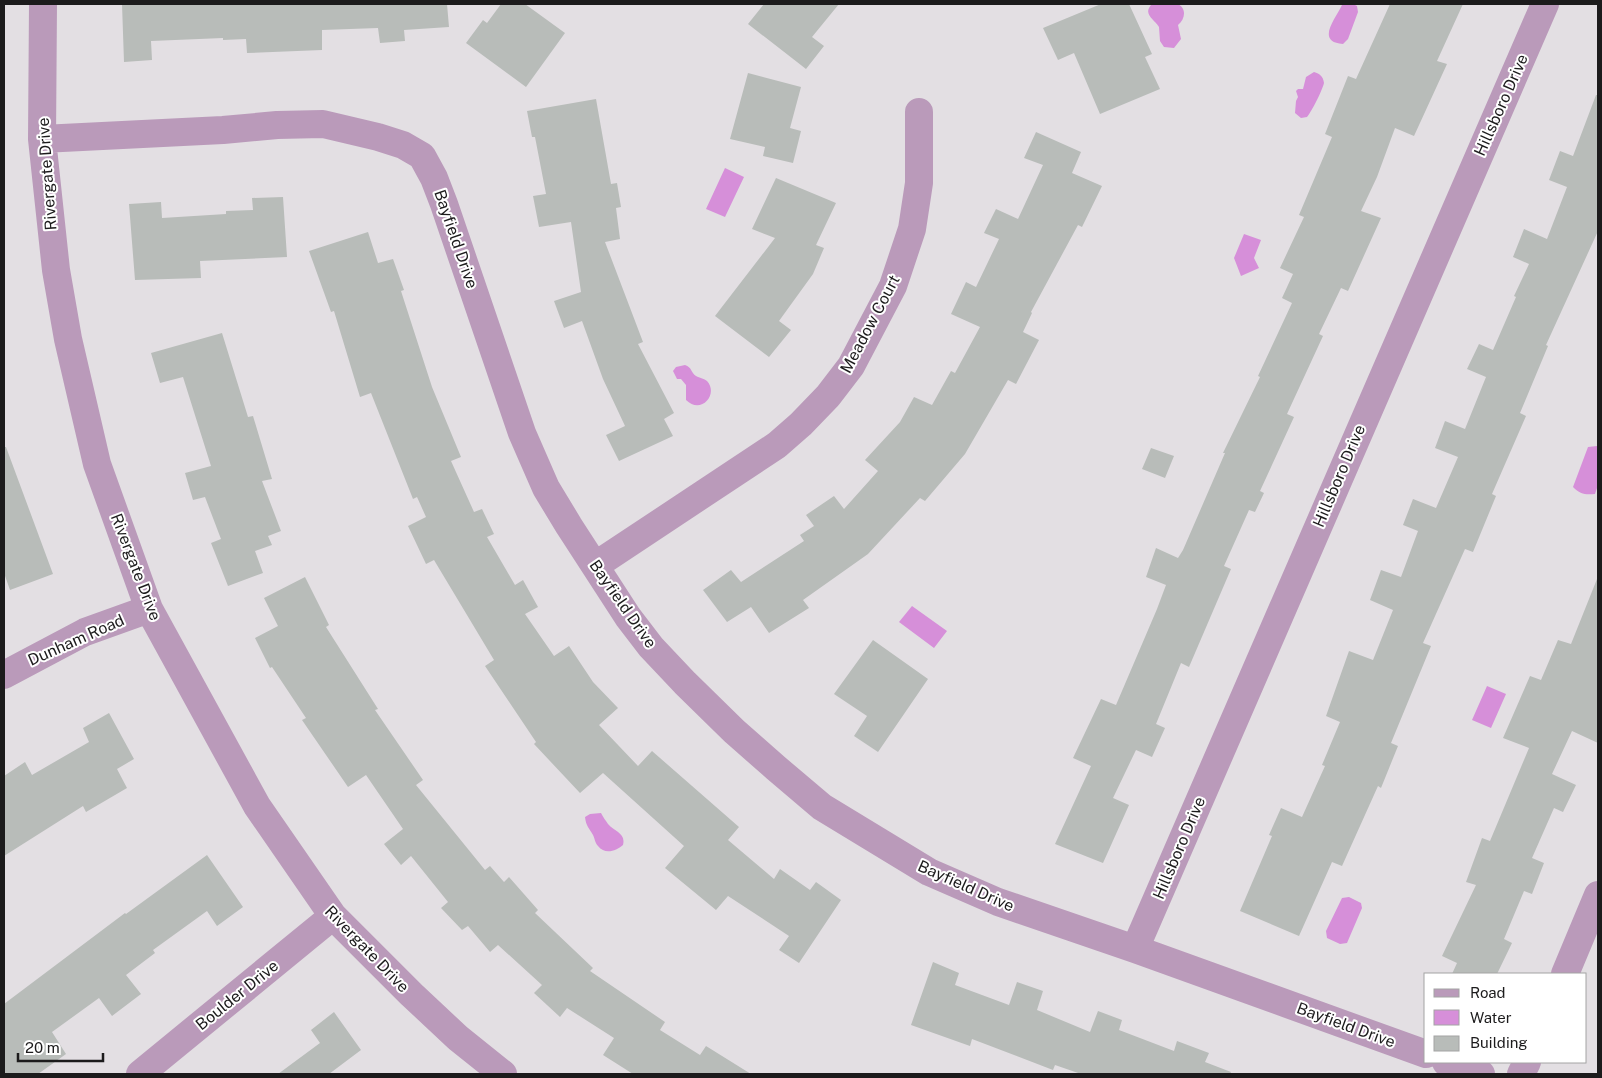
<svg xmlns="http://www.w3.org/2000/svg" width="1602" height="1078" viewBox="0 0 1602 1078" font-family="'Public Sans',sans-serif">
<style>
.water{fill:#d68fd9}
.building{fill:#b8bcb9}
.lines{fill:none;stroke-linecap:round;stroke-linejoin:round}
.street{stroke:#ba9aba;stroke-width:28}
.labels{text-anchor:middle;dominant-baseline:central;stroke-width:4;stroke-linejoin:round;paint-order:stroke}
.street-label{font-size:16px;fill:#1c1b1c;stroke:#fff}
</style>
<rect width="100%" height="100%" fill="#e3dfe3"/>
<path class="water" d="M 1152,4 L 1178,4 C 1187,9 1185,19 1178,25 L 1181,39 L 1174,48 L 1164,47 L 1160,41 L 1159,27 C 1154,19 1142,14 1152,4 Z
M 1344,4 L 1353,4 L 1357,6 L 1358,12 L 1348,39 L 1343,44 C 1315,42 1336,18 1342,5 Z
M 1314,72 C 1320,74 1323,76 1324,83 C 1322,91 1312,111 1307,117 L 1301,118 L 1295,113 L 1296,101 L 1298,97 L 1296,91 L 1298,89 L 1303,89 L 1306,77 Z
M 725,168 L 744,177 L 725,217 L 706,209 Z
M 1244,234 L 1261,240 L 1254,258 L 1259,268 L 1241,276 L 1234,258 Z
M 685,365 C 692,367 691,373 696,376 C 700,378 703,378 707,381 C 719,394 701,415 686,400 L 686,385 L 681,379 L 677,379 L 673,371 L 676,367 Z
M 1597,446 L 1598,447 L 1598,485 L 1595,494 C 1585,495 1580,494 1573,487 L 1588,447 Z
M 912,606 L 947,631 L 934,648 L 899,622 Z
M 1487,686 L 1506,694 L 1491,728 L 1472,720 Z
M 601,813 C 603,817 606,821 608,824 C 615,832 626,833 623,845 C 616,851 605,855 598,846 C 595,843 595,839 593,835 C 589,828 586,826 585,817 L 590,814 Z
M 1349,897 L 1361,903 L 1362,908 L 1347,943 L 1340,944 L 1327,938 L 1326,931 L 1342,898 Z"/>
<path class="building" d="M 122,4 L 447,4 L 449,27 L 404,30 L 405,41 L 380,43 L 378,28 L 322,30 L 322,50 L 247,53 L 246,39 L 223,40 L 223,38 L 151,41 L 152,60 L 124,62 Z
M 501,4 L 525,4 L 565,33 L 526,87 L 466,43 L 483,20 L 487,23 Z
M 764,4 L 839,4 L 812,37 L 824,46 L 806,69 L 748,24 Z
M 1101,4 L 1129,4 L 1152,54 L 1145,57 L 1160,89 L 1100,114 L 1074,53 L 1058,60 L 1043,28 Z
M 1390,4 L 1463,4 L 1437,61 L 1447,64 L 1414,136 L 1395,128 L 1377,177 L 1361,211 L 1381,218 L 1348,291 L 1341,288 L 1319,334 L 1323,336 L 1287,414 L 1294,417 L 1260,491 L 1264,493 L 1255,512 L 1249,510 L 1224,566 L 1231,569 L 1189,667 L 1181,663 L 1156,724 L 1165,728 L 1152,757 L 1136,750 L 1113,798 L 1129,805 L 1103,863 L 1055,844 L 1091,766 L 1073,758 L 1101,699 L 1116,705 L 1157,609 L 1166,585 L 1146,577 L 1156,548 L 1178,558 L 1183,550 L 1225,453 L 1223,453 L 1260,377 L 1258,376 L 1292,303 L 1282,298 L 1293,274 L 1280,268 L 1304,217 L 1299,215 L 1332,137 L 1325,134 L 1348,76 L 1356,79 Z
M 748,73 L 801,87 L 790,128 L 801,131 L 793,163 L 763,156 L 765,147 L 730,139 Z
M 1596,95 L 1598,95 L 1598,231 L 1546,345 L 1548,346 L 1520,413 L 1526,416 L 1492,494 L 1496,496 L 1473,552 L 1465,549 L 1423,643 L 1431,646 L 1391,743 L 1398,746 L 1381,788 L 1378,786 L 1342,866 L 1332,862 L 1299,936 L 1240,911 L 1272,836 L 1269,835 L 1281,808 L 1302,817 L 1325,766 L 1322,765 L 1340,722 L 1326,716 L 1349,651 L 1373,660 L 1393,610 L 1370,600 L 1381,570 L 1401,577 L 1418,531 L 1403,525 L 1413,499 L 1436,508 L 1458,457 L 1435,448 L 1445,421 L 1465,429 L 1486,377 L 1467,369 L 1479,344 L 1493,350 L 1516,297 L 1514,296 L 1529,264 L 1513,257 L 1524,229 L 1547,239 L 1567,187 L 1549,180 L 1560,151 L 1573,156 Z
M 596,99 L 611,184 L 617,183 L 621,207 L 616,208 L 620,239 L 605,242 L 643,342 L 638,344 L 674,413 L 664,419 L 673,436 L 619,461 L 606,435 L 625,426 L 603,379 L 582,321 L 564,328 L 554,301 L 581,292 L 571,222 L 539,227 L 533,196 L 546,194 L 535,137 L 532,137 L 527,111 Z
M 1036,132 L 1081,152 L 1072,173 L 1102,186 L 1082,227 L 1078,225 L 1031,312 L 1032,313 L 1023,332 L 1039,340 L 1016,384 L 1008,380 L 965,454 L 925,501 L 920,498 L 868,554 L 803,600 L 809,608 L 769,633 L 751,607 L 727,622 L 703,590 L 731,570 L 741,582 L 804,541 L 800,535 L 814,526 L 806,515 L 834,496 L 844,509 L 878,471 L 865,460 L 900,422 L 914,397 L 932,405 L 951,371 L 955,373 L 980,327 L 951,314 L 966,282 L 976,287 L 999,239 L 984,233 L 996,209 L 1018,219 L 1043,165 L 1024,158 Z
M 776,178 L 836,203 L 816,245 L 824,248 L 813,274 L 779,321 L 791,330 L 769,357 L 715,316 L 775,238 L 752,229 Z
M 283,197 L 287,257 L 200,261 L 201,278 L 135,280 L 129,204 L 161,202 L 162,218 L 226,214 L 226,211 L 253,210 L 252,198 Z
M 368,232 L 378,263 L 393,259 L 404,290 L 401,291 L 432,387 L 461,457 L 451,461 L 474,512 L 482,509 L 494,534 L 487,537 L 515,585 L 523,580 L 538,607 L 525,614 L 554,656 L 569,646 L 593,682 L 618,708 L 599,725 L 638,766 L 652,751 L 739,827 L 728,840 L 774,879 L 780,869 L 810,890 L 816,882 L 841,900 L 799,963 L 779,950 L 789,936 L 728,896 L 716,910 L 665,868 L 684,846 L 603,773 L 580,793 L 534,744 L 536,742 L 485,666 L 494,660 L 434,560 L 426,564 L 408,526 L 426,517 L 417,497 L 413,499 L 371,393 L 360,397 L 334,311 L 331,312 L 309,251 Z
M 222,333 L 248,417 L 253,416 L 272,479 L 262,481 L 281,531 L 268,536 L 272,545 L 255,551 L 263,573 L 228,586 L 211,543 L 221,539 L 205,497 L 193,500 L 185,473 L 211,466 L 194,412 L 183,377 L 160,383 L 151,353 Z
M 4,447 L 6,447 L 53,574 L 10,590 L 4,573 Z
M 1151,448 L 1174,456 L 1165,478 L 1142,469 Z
M 305,577 L 329,625 L 326,627 L 378,709 L 375,710 L 423,780 L 416,785 L 485,870 L 490,866 L 504,882 L 509,877 L 538,910 L 535,913 L 593,968 L 590,971 L 665,1022 L 660,1030 L 700,1055 L 706,1046 L 751,1074 L 633,1074 L 603,1055 L 614,1038 L 567,1008 L 560,1017 L 534,993 L 542,985 L 498,945 L 490,952 L 468,926 L 462,930 L 441,908 L 448,902 L 411,856 L 401,865 L 384,844 L 403,829 L 366,775 L 348,787 L 302,720 L 306,718 L 272,667 L 270,668 L 255,638 L 278,626 L 264,598 Z
M 1597,579 L 1598,743 L 1572,731 L 1552,774 L 1576,785 L 1563,812 L 1554,808 L 1532,858 L 1544,863 L 1532,894 L 1524,891 L 1504,939 L 1512,943 L 1497,974 L 1452,974 L 1457,963 L 1442,956 L 1476,885 L 1466,882 L 1482,838 L 1490,841 L 1529,748 L 1503,738 L 1530,676 L 1541,680 L 1558,640 L 1571,644 Z
M 873,640 L 928,679 L 878,752 L 854,736 L 867,716 L 834,694 Z
M 109,713 L 134,759 L 117,769 L 127,788 L 86,812 L 83,806 L 4,856 L 4,776 L 25,762 L 32,775 L 89,742 L 83,728 Z
M 207,855 L 243,907 L 217,926 L 207,911 L 153,950 L 155,953 L 126,975 L 141,994 L 112,1016 L 99,998 L 52,1032 L 66,1054 L 38,1074 L 4,1074 L 4,1004 L 125,913 L 126,914 Z
M 933,962 L 959,973 L 955,985 L 1009,1005 L 1017,982 L 1043,991 L 1037,1010 L 1090,1032 L 1098,1011 L 1122,1020 L 1119,1030 L 1174,1051 L 1177,1041 L 1209,1053 L 1205,1062 L 1231,1072 L 1230,1074 L 1081,1074 L 1055,1065 L 1053,1070 L 972,1039 L 970,1046 L 911,1025 Z
M 334,1012 L 361,1050 L 329,1074 L 278,1074 L 320,1043 L 311,1030 Z"/>
<g class="lines">
<path class="street" d="M 43,4 L 42,139 L 56,270 L 68,339 L 97,464 L 149,609 L 257,806 L 333,916 L 411,994 L 458,1038 L 503,1074
M 42,139 L 223,130 L 277,125 L 323,124 L 378,137 L 403,145 L 422,156 L 434,178 L 444,204 L 522,433 L 546,488 L 569,526 L 628,617 L 651,647 L 685,683 L 734,731 L 776,768 L 822,807 L 929,872 L 998,902 L 1135,949 L 1426,1054
M 596,565 L 777,445 L 801,424 L 828,396 L 851,366 L 893,286 L 912,229 L 919,183 L 919,112
M 4,675 L 85,632 L 149,609
M 1135,949 L 1545,4
M 1565,974 L 1598,895
M 1446,1062 L 1481,1074
M 140,1074 L 333,916
M 1521,1074 L 1527,1062"/>
</g>
<g class="labels">
<g class="street-label">
<text transform="translate(1501 105) rotate(-66)">Hillsboro Drive</text>
<text transform="translate(47 174) rotate(-94)">Rivergate Drive</text>
<text transform="translate(456 239) rotate(71)">Bayfield Drive</text>
<text transform="translate(870 324) rotate(-62)">Meadow Court</text>
<text transform="translate(1339 476) rotate(-67)">Hillsboro Drive</text>
<text transform="translate(136 567) rotate(69)">Rivergate Drive</text>
<text transform="translate(623 604) rotate(55)">Bayfield Drive</text>
<text transform="translate(76 640) rotate(-24)">Dunham Road</text>
<text transform="translate(1179 848) rotate(-67)">Hillsboro Drive</text>
<text transform="translate(966 886) rotate(24)">Bayfield Drive</text>
<text transform="translate(367 949) rotate(46)">Rivergate Drive</text>
<text transform="translate(237 995) rotate(-39)">Boulder Drive</text>
<text transform="translate(1346 1025) rotate(20)">Bayfield Drive</text>
</g>
</g>
<rect width="1602" height="1078" fill="none" stroke="#1c1b1c" stroke-width="10"/>
<rect x="1424" y="973" width="162" height="90" fill="#ffffff" stroke="#a4a4a4"/>
<rect x="1434" y="989" width="25" height="8" fill="#ba9aba" stroke="#a4a4a4"/>
<text x="1470" y="998" font-size="15" fill="#1c1b1c">Road</text>
<rect x="1434" y="1010" width="25" height="15" fill="#d68fd9" stroke="#a4a4a4"/>
<text x="1470" y="1023" font-size="15" fill="#1c1b1c">Water</text>
<rect x="1434" y="1036" width="25" height="15" fill="#b8bcb9" stroke="#a4a4a4"/>
<text x="1470" y="1048" font-size="15" fill="#1c1b1c">Building</text>
<path d="M18 1053v8h85v-8" fill="none" stroke="#1c1b1c" stroke-width="2.5"/>
<text x="25" y="1053" font-size="15" fill="#1c1b1c" stroke="#ffffff" stroke-width="4" paint-order="stroke">20 m</text>
</svg>
